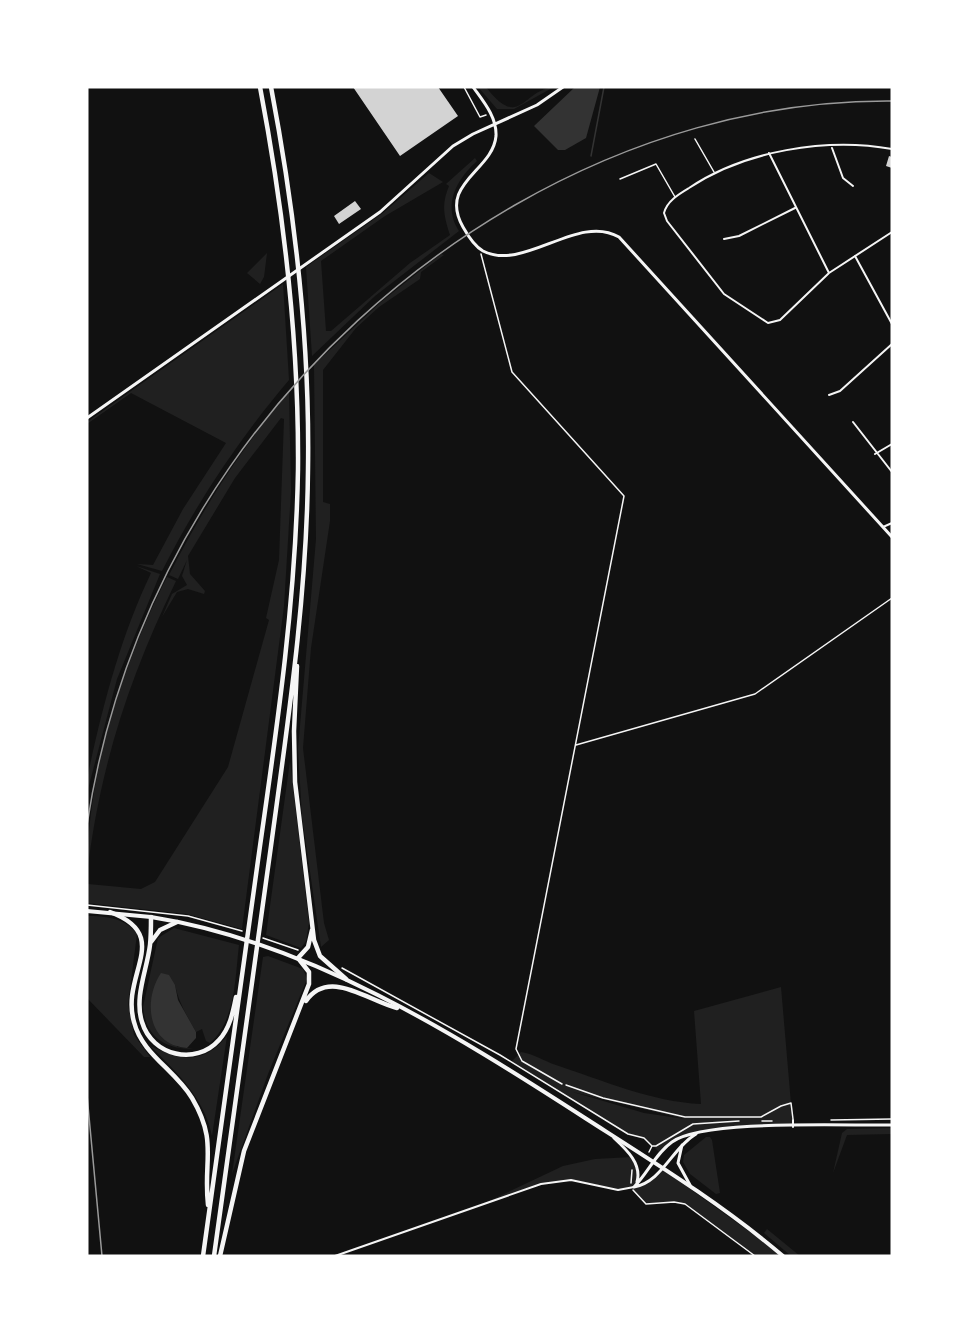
<svg xmlns="http://www.w3.org/2000/svg" width="979" height="1343" viewBox="0 0 979 1343" font-family="'Playfair Display',serif">
<style>
.green{fill:#202020;fill-rule:evenodd}
.water{fill:#333}
.lines{fill:none;stroke-linecap:round;stroke-linejoin:round}
.stream{stroke:#333;stroke-width:1.5}
.building{fill:#d3d3d3}
.path{stroke:#f5f5f5;stroke-width:1.5}
.service{stroke:#f5f5f5;stroke-width:1.5}
.minor{stroke:#f5f5f5;stroke-width:2}
.tertiary{stroke:#f5f5f5;stroke-width:3}
.secondary{stroke:#f5f5f5;stroke-width:4}
.primary{stroke:#f5f5f5;stroke-width:4}
.motorway{stroke:#f5f5f5;stroke-width:4.5}
.rail{stroke:#9a9a9a;stroke-width:1.5}
</style>
<rect width="100%" height="100%" fill="#111"/>
<path class="green" d="M 478,87 L 486,87 C 520,131 522,90 554,87 L 514,109 L 497,109 Z
M 475,158 L 477,161 C 457,179 442,205 459,231 L 375,296 L 312,356 L 306,267 L 383,213 L 429,173 L 443,182 L 385,216 L 321,261 L 326,331 L 331,331 L 410,263 L 450,235 C 444,216 441,205 449,186 L 446,184 Z
M 267,253 L 264,277 L 260,284 L 247,273 Z
M 441,254 L 444,255 L 421,272 L 420,279 L 379,307 L 356,328 L 323,370 L 323,502 L 330,504 L 330,521 L 311,648 L 303,748 L 324,923 L 329,940 L 321,947 L 302,817 L 298,749 L 316,539 L 314,365 L 381,302 Z
M 283,284 L 289,380 C 239,439 197,502 162,571 L 137,564 L 153,565 L 183,509 L 226,443 L 131,393 L 87,424 L 87,422 Z
M 289,392 L 291,491 L 284,606 L 242,929 L 187,914 L 87,903 L 88,884 L 141,889 L 155,882 L 228,767 L 269,620 L 266,618 L 279,560 L 284,419 L 281,418 L 235,478 L 188,556 L 190,574 L 205,591 L 204,594 L 188,589 L 177,592 L 162,617 L 172,594 L 187,585 L 182,576 L 187,560 L 178,579 L 169,575 C 202,510 241,448 289,392 Z
M 136,566 L 160,574 L 117,679 L 87,793 L 87,779 C 102,708 120,638 151,573 Z
M 167,577 L 176,581 C 129,678 100,766 87,874 C 87,773 122,666 167,577 Z
M 290,761 L 309,923 L 306,941 L 301,948 L 266,935 Z
M 87,916 C 105,916 126,918 137,934 L 128,1004 L 134,1035 L 150,1057 L 144,1057 L 87,998 Z
M 174,928 L 239,945 C 235,977 236,1020 210,1043 L 206,1041 L 202,1029 L 196,1032 C 187,1016 179,1003 175,985 L 177,1047 L 194,1049 C 164,1049 146,1037 143,1007 L 158,938 Z
M 268,956 L 303,969 L 307,979 L 268,1074 L 232,1174 L 263,957 Z
M 781,987 L 793,1127 L 732,1128 L 680,1137 L 660,1153 L 647,1140 L 628,1134 L 511,1062 L 521,1052 C 534,1054 544,1061 556,1065 C 602,1080 652,1102 701,1104 L 694,1011 ZM 573,1092 L 685,1119 L 644,1113 Z
M 227,1036 L 212,1136 C 205,1099 176,1071 150,1046 C 182,1060 202,1066 227,1036 Z
M 892,1128 L 892,1134 L 847,1135 L 833,1173 L 842,1133 L 847,1129 Z
M 706,1137 L 710,1137 L 712,1140 L 720,1193 L 716,1194 L 690,1174 L 683,1162 L 684,1155 Z
M 632,1157 L 639,1176 L 634,1186 L 644,1185 L 661,1168 L 783,1256 L 755,1256 L 687,1206 L 674,1202 L 644,1203 L 632,1188 L 624,1190 L 571,1180 L 547,1183 L 485,1203 L 563,1166 L 595,1159 Z
M 767,1229 L 800,1256 L 791,1256 L 764,1233 Z"/>
<path class="water" d="M 575,87 L 600,87 L 586,138 L 565,150 L 558,150 L 534,126 Z
M 161,973 L 169,975 L 175,985 L 178,1000 L 196,1032 L 196,1038 L 187,1048 C 147,1045 143,1000 161,973 Z"/>
<g class="lines">
<path class="stream" d="M 591,156 L 604,87"/>
</g>
<path class="building" d="M 353,87 L 438,87 L 458,116 L 400,156 Z
M 889,156 L 892,157 L 892,168 L 886,166 Z
M 355,201 L 361,209 L 339,224 L 334,216 Z"/>
<g class="lines">
<path class="path" d="M 464,87 L 480,117 L 486,115
M 481,254 L 512,372 L 624,496 L 516,1049 L 522,1061 L 562,1084
M 576,745 L 755,694 L 892,598
M 87,905 L 188,916 L 242,931
M 263,938 L 298,950
M 342,968 L 500,1055 L 628,1134 L 644,1138 L 652,1146
M 831,1120 L 892,1119
M 762,1121 L 772,1121
M 649,1152 L 652,1146 L 656,1146 L 693,1124 L 739,1121
M 631,1183 L 632,1170
M 633,1190 L 646,1204 L 674,1202 L 685,1204 L 755,1256"/>
<path class="service" d="M 695,139 L 714,172
M 620,179 L 656,164 L 675,197
M 566,1085 L 603,1098 L 685,1117 L 761,1117 L 781,1106 L 791,1103 L 793,1119"/>
<path class="minor" d="M 832,148 L 843,178 L 853,186
M 892,149 C 826,137 744,151 689,188 C 679,194 667,201 664,213 L 667,221 L 724,294 L 768,323 L 780,320 L 829,273 L 892,232
M 769,153 L 829,273
M 724,239 L 739,236 L 795,208
M 855,256 L 892,324
M 829,395 L 840,391 L 892,344
M 853,422 L 892,472
M 875,454 L 892,444
M 883,527 L 892,523
M 793,1120 L 793,1127
M 335,1256 L 541,1184 L 571,1180 L 618,1190 L 634,1187"/>
<path class="tertiary" d="M 473,87 C 483,101 497,117 496,136 C 493,171 438,183 463,227 C 468,236 474,246 483,251 C 524,272 578,213 619,237 L 892,537
M 87,418 L 380,212 L 453,146 L 473,134 L 537,105 L 563,87
M 614,1138 C 627,1150 642,1164 637,1182
M 682,1145 L 678,1163 L 690,1185
M 634,1187 C 648,1173 656,1153 672,1142 C 705,1119 846,1126 892,1125
M 634,1187 C 662,1182 672,1148 696,1134"/>
<path class="secondary" d="M 87,911 L 151,917"/>
<path class="primary" d="M 151,917 C 309,942 453,1033 585,1118 C 652,1161 722,1204 783,1256"/>
<path class="motorway" d="M 297,666 L 294,731 L 295,782 L 314,940 L 320,956 L 346,979
M 110,912 C 174,936 120,974 134,1022 C 142,1054 175,1070 192,1098 C 218,1142 203,1160 208,1205
M 151,917 C 151,926 151,936 150,945 C 147,970 134,997 142,1022 C 152,1056 196,1066 219,1040 C 230,1028 233,1012 236,997
M 151,942 L 160,930 L 177,922
M 306,1001 C 329,968 368,1001 397,1008
M 203,1256 C 222,1119 241,982 260,846 C 278,721 296,596 298,469 C 299,340 284,213 260,87
M 214,1256 C 233,1119 252,982 271,846 C 288,721 307,596 308,469 C 310,340 295,213 271,87
M 220,1256 L 244,1151 L 309,984 L 309,972 L 298,958 L 308,947 L 312,930"/>
<path class="rail" d="M 87,825 C 126,564 287,337 515,205 C 630,139 759,100 892,101
M 87,1095 L 102,1256"/>
</g>
<rect width="979" height="1343" fill="none" stroke="#ffffff" stroke-width="177"/>
</svg>
